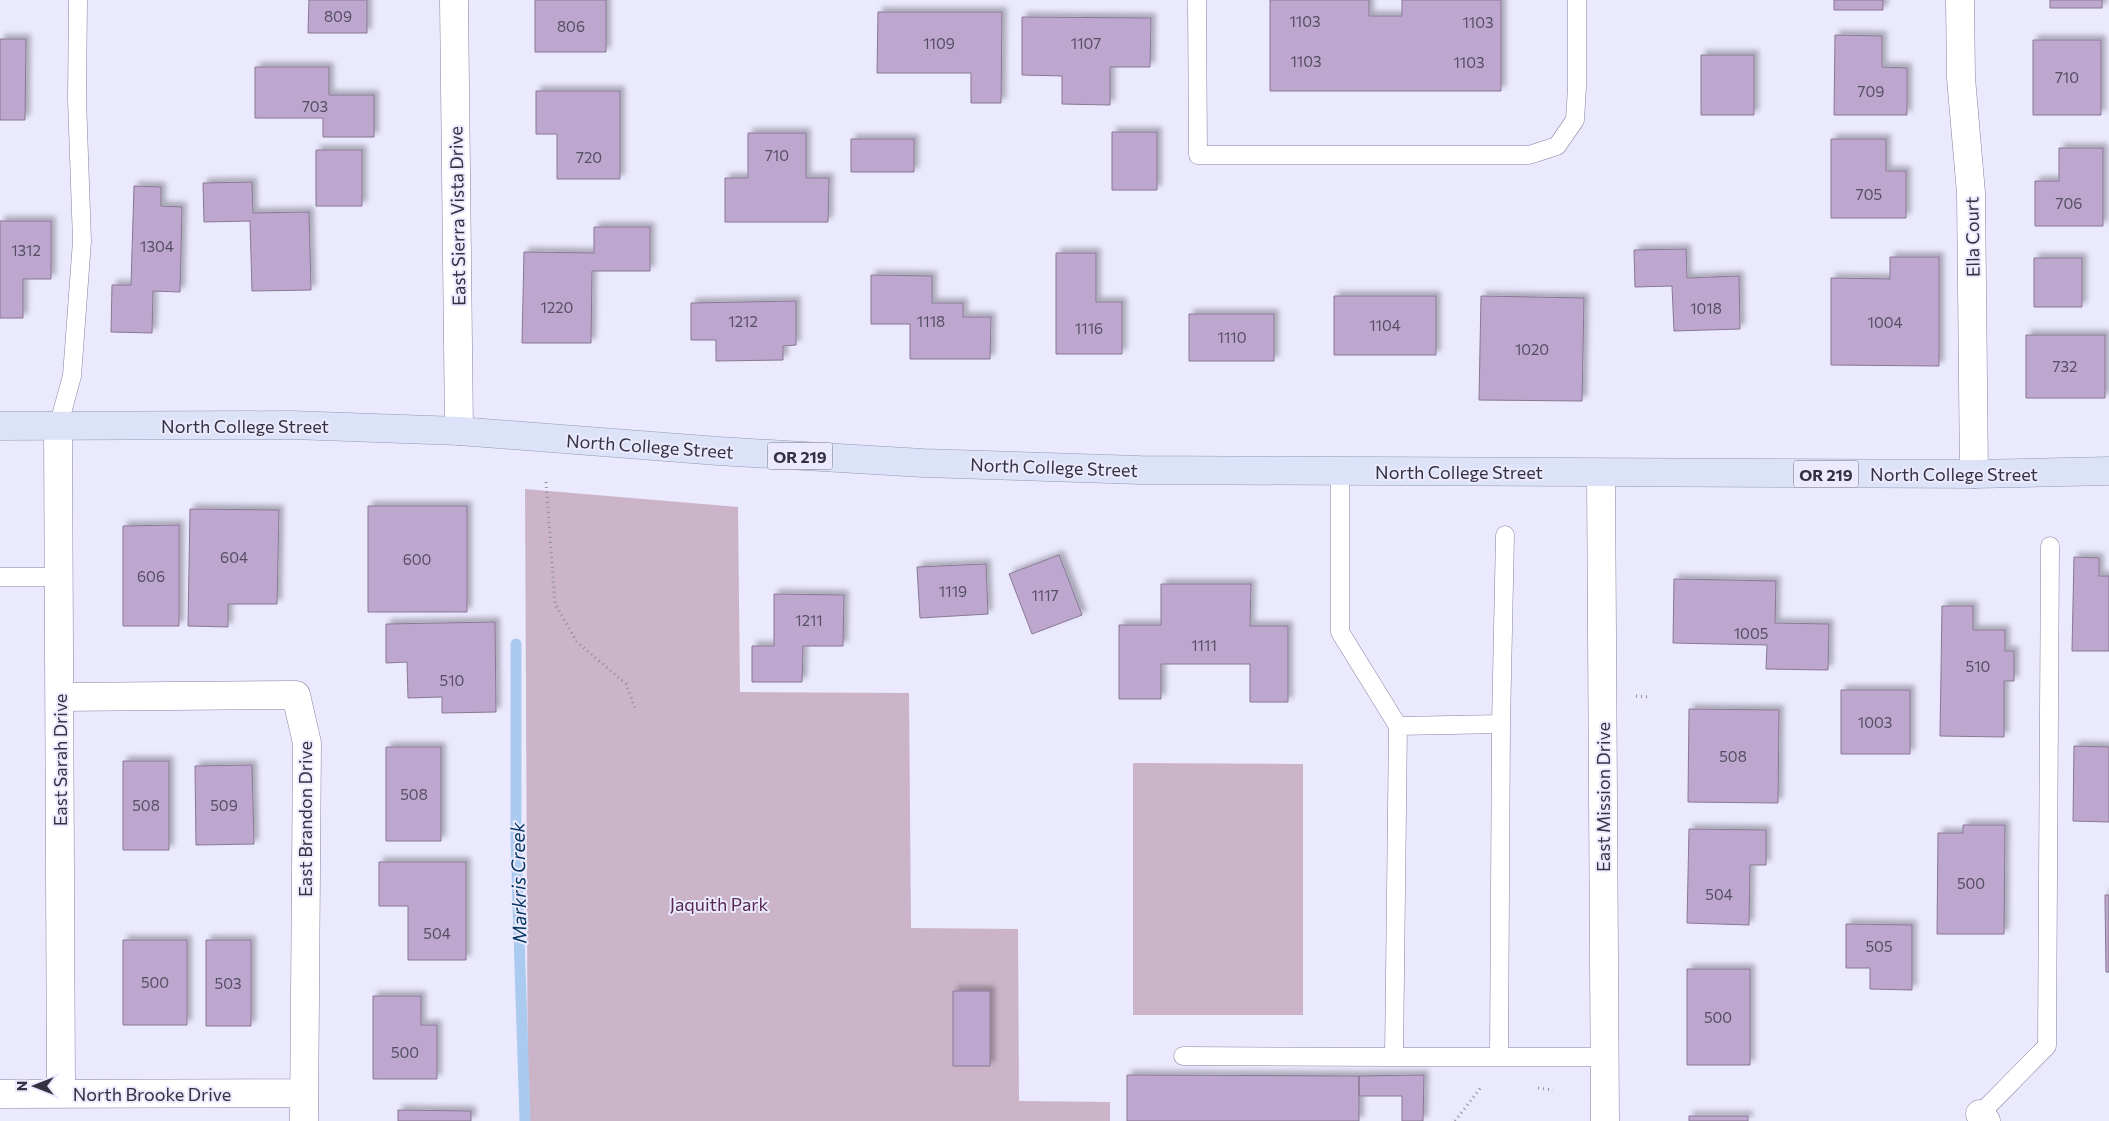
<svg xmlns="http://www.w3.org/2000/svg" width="2109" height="1121" viewBox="0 0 2109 1121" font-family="Commissioner,sans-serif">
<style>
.green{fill:#cbb3c8}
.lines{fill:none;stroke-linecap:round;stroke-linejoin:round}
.stream{stroke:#aacbef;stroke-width:11}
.building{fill:#bda7ce;stroke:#887894;filter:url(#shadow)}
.lane-casing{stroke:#8682a2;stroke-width:19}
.street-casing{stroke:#8682a2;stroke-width:29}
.primary-casing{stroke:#9299b5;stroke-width:29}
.path{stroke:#8f8d9f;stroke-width:3;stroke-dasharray:1 4;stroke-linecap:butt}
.lane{stroke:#fff;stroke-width:18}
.street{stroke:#fff;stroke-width:28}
.primary{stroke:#dce3f8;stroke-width:28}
.labels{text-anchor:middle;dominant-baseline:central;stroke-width:4;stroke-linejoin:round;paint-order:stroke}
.number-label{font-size:15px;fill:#564f64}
.shield{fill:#ebe9fe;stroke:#6b6979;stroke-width:1}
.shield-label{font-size:16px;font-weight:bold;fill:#343240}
.street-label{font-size:18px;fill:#343240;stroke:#ebe9fe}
.park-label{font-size:18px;fill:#562852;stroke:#ebe9fe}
.water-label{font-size:19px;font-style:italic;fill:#053762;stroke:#ebe9fe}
</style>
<defs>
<filter id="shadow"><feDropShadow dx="4.5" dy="-4.5" stdDeviation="2.5" flood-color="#0004"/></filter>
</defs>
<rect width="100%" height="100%" fill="#ebe9fe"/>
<path class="green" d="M 525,489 L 738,507 L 740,692 L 909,693 L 911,928 L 1018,929 L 1019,1101 L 1110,1102 L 1110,1121 L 528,1121 Z
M 1133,763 L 1303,764 L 1303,1015 L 1133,1015 Z"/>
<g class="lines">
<path class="stream" d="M 516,644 L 516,841 L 525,1121"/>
</g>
<path class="building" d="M 309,0 L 367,0 L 367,33 L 308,33 Z
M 535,0 L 606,0 L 606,52 L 535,52 Z
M 1270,0 L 1369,0 L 1369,16 L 1402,16 L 1402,0 L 1501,0 L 1501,91 L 1270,91 Z
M 1834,0 L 1883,0 L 1883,10 L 1834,10 Z
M 2050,0 L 2102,0 L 2102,8 L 2050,8 Z
M 878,12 L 1002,12 L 1001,103 L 971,103 L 971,73 L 877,73 Z
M 1022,17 L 1151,18 L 1150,67 L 1110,67 L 1110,105 L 1062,104 L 1062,76 L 1022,75 Z
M 1835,35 L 1882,36 L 1882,67 L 1907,68 L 1907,115 L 1834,115 Z
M 0,39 L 26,39 L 25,120 L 0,120 Z
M 2033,40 L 2101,40 L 2101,115 L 2033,115 Z
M 1701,55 L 1754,55 L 1754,115 L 1701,115 Z
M 255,67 L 329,67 L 329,95 L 374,95 L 374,137 L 323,137 L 323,118 L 255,118 Z
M 536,91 L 620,91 L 620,179 L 557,179 L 557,134 L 536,134 Z
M 1112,132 L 1157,132 L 1157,190 L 1112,190 Z
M 748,133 L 806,133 L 806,178 L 829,178 L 828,222 L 725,222 L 725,178 L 748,178 Z
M 851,139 L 914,139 L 914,172 L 851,172 Z
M 1831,139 L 1886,139 L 1886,171 L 1906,171 L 1906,218 L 1831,218 Z
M 2059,148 L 2103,148 L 2103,226 L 2035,226 L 2035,181 L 2059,181 Z
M 316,150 L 362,150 L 362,206 L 316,206 Z
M 252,182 L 253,213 L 309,212 L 311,290 L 252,291 L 250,221 L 204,222 L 203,183 Z
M 134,186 L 161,187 L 161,206 L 182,207 L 180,292 L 153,291 L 152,333 L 111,332 L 112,285 L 131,285 Z
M 0,221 L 51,221 L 51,279 L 23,279 L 23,318 L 0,318 Z
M 594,227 L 650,227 L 650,271 L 592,271 L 591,343 L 522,343 L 524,252 L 594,253 Z
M 1686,249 L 1687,278 L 1739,276 L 1740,329 L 1674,331 L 1672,286 L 1635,287 L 1634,250 Z
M 1056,253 L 1096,253 L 1096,302 L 1122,302 L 1122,354 L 1056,354 Z
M 1890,257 L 1939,257 L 1939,366 L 1831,365 L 1831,278 L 1890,279 Z
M 2034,258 L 2082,258 L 2082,307 L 2034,307 Z
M 871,275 L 932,276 L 932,303 L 963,303 L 963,317 L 991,317 L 990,359 L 910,359 L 910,324 L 871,324 Z
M 1334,296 L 1436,296 L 1436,355 L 1334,355 Z
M 1481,296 L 1584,298 L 1582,401 L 1479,400 Z
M 796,301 L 796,345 L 783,346 L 783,360 L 716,361 L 716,340 L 691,340 L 691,303 Z
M 1189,314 L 1274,314 L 1274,361 L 1189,361 Z
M 2026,335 L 2105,335 L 2105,398 L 2026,398 Z
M 368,506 L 467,506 L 467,612 L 368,612 Z
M 190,509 L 279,510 L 277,604 L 228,604 L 228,627 L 188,626 Z
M 179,525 L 179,626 L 123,626 L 123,526 Z
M 1059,555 L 1082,615 L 1032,634 L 1009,574 Z
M 2074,557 L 2099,558 L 2099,576 L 2109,576 L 2109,651 L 2072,651 Z
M 986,564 L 988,614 L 920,618 L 917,567 Z
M 1674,579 L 1776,581 L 1775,623 L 1829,624 L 1828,670 L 1766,669 L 1767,645 L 1673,643 Z
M 1161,584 L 1251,584 L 1250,626 L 1288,626 L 1288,702 L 1250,702 L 1250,664 L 1161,664 L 1161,699 L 1119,699 L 1119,625 L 1161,625 Z
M 774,594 L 844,595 L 843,646 L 803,646 L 802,682 L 752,682 L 752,646 L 774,646 Z
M 1942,606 L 1973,606 L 1973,630 L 2005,630 L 2005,651 L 2014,651 L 2014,681 L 2004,681 L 2004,737 L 1940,736 Z
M 495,622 L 496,712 L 442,713 L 442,697 L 408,698 L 407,662 L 386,663 L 386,624 Z
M 1841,690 L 1910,690 L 1910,754 L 1841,754 Z
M 1689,709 L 1779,710 L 1778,803 L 1688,802 Z
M 2074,746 L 2109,747 L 2109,822 L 2073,821 Z
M 386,747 L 441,747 L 441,841 L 386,841 Z
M 123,761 L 169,761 L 169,850 L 123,850 Z
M 252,765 L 254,844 L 196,845 L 195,766 Z
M 1963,825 L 2005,825 L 2004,934 L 1937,934 L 1938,833 L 1963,833 Z
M 1689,829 L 1766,830 L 1766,865 L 1750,865 L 1749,925 L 1687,923 Z
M 379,862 L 466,862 L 466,960 L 408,960 L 408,906 L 379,906 Z
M 2105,895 L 2109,895 L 2109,972 L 2106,972 Z
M 1846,924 L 1912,925 L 1912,990 L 1870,989 L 1870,968 L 1846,968 Z
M 123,940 L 187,940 L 187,1025 L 123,1025 Z
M 206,940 L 251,940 L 251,1026 L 206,1026 Z
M 1687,969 L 1750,969 L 1750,1065 L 1687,1065 Z
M 953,991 L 990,991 L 990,1066 L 953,1066 Z
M 373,996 L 421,996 L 421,1025 L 437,1025 L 437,1079 L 373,1079 Z
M 1127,1075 L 1359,1076 L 1359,1121 L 1127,1121 Z
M 1424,1075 L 1423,1121 L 1402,1121 L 1402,1096 L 1359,1096 L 1359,1076 Z
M 398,1110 L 471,1111 L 471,1121 L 398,1121 Z
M 1689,1116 L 1748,1116 L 1748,1121 L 1689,1121 Z"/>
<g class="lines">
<g class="lane-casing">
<path id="lane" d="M 1197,0 L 1198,155 L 1529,155 L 1557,146 L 1575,120 L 1577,87 L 1577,0
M 58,427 L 72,376 L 82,241 L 77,99 L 78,0
M 1340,471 L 1340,632 L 1398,726 L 1394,1057 L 1605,1057
M 0,577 L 60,577
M 1398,726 L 1501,724
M 1183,1056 L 1394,1057
M 1499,1057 L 1501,724 L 1505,535
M 1980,1114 L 2047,1046 L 2050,546"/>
</g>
<g class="street-casing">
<path id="street" d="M 454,0 L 459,431
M 1960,0 L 1961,78 L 1971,193 L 1974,474
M 58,427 L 61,1094
M 1601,473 L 1605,1121
M 60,697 L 296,695 L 307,743 L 304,1121
M 0,1094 L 304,1093
M 1980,1114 L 1986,1121"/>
</g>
<g class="primary-casing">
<path id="primary" d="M 0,426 L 292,425 L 459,431 L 718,451 L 923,463 L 1140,470 L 1974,474 L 2109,471"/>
</g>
<path class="path" d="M 546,482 L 555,604 L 577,642 L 626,684 L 635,708
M 1636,696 L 1648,697
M 1538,1088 L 1553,1090
M 1455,1121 L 1482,1086"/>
<use href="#lane" class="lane"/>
<use href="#street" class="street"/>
<use href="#primary" class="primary"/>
</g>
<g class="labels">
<g class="number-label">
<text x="338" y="16">809</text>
<text x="1305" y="21">1103</text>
<text x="1478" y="22">1103</text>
<text x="571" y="26">806</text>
<text x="939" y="43">1109</text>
<text x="1086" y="43">1107</text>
<text x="1306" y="61">1103</text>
<text x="1469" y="62">1103</text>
<text x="2067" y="77">710</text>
<text x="1871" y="91">709</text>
<text x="315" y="106">703</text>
<text x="777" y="155">710</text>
<text x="589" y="157">720</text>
<text x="1869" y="194">705</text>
<text x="2069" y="203">706</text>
<text x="157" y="246">1304</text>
<text x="26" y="250">1312</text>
<text x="557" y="307">1220</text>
<text x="1706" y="308">1018</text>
<text x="743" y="321">1212</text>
<text x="931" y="321">1118</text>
<text x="1885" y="322">1004</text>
<text x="1385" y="325">1104</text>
<text x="1089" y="328">1116</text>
<text x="1232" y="337">1110</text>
<text x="1532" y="349">1020</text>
<text x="2065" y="366">732</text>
<text x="234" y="557">604</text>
<text x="417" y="559">600</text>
<text x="151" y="576">606</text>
<text x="953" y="591">1119</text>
<text x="1045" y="595">1117</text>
<text x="809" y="620">1211</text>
<text x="1751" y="633">1005</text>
<text x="1204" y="645">1111</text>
<text x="1978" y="666">510</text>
<text x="452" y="680">510</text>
<text x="1875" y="722">1003</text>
<text x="1733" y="756">508</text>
<text x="414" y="794">508</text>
<text x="146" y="805">508</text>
<text x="224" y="805">509</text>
<text x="1971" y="883">500</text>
<text x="1719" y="894">504</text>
<text x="437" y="933">504</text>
<text x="1879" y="946">505</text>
<text x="155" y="982">500</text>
<text x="228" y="983">503</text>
<text x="1718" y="1017">500</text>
<text x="405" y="1052">500</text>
</g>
<g class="shield">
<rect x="767.5" y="442.5" width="65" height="27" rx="4"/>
<rect x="1793.5" y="460.5" width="65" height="27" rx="4"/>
</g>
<g class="shield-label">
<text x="800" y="456">OR 219</text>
<text x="1826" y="474">OR 219</text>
</g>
<g class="street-label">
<text transform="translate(457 216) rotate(-91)">East Sierra Vista Drive</text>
<text transform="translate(1972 237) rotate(-91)">Ella Court</text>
<text x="245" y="426">North College Street</text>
<text transform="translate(650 446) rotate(4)">North College Street</text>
<text transform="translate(1054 467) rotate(2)">North College Street</text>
<text x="1459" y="472">North College Street</text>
<text x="1954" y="474">North College Street</text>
<text transform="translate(60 760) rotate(-90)">East Sarah Drive</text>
<text transform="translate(1603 797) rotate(-90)">East Mission Drive</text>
<text transform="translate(305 819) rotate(-90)">East Brandon Drive</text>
<text x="152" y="1094">North Brooke Drive</text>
</g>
<g class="park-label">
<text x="719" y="904">Jaquith Park</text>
</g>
<g class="water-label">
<text transform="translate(518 883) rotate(-91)">Markris Creek</text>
</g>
</g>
<g transform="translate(35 1086) rotate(270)" stroke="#ebe9fe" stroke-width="4" paint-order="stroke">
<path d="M0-4L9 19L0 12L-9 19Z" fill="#343240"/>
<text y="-8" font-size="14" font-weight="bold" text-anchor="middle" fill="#343240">N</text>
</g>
</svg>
